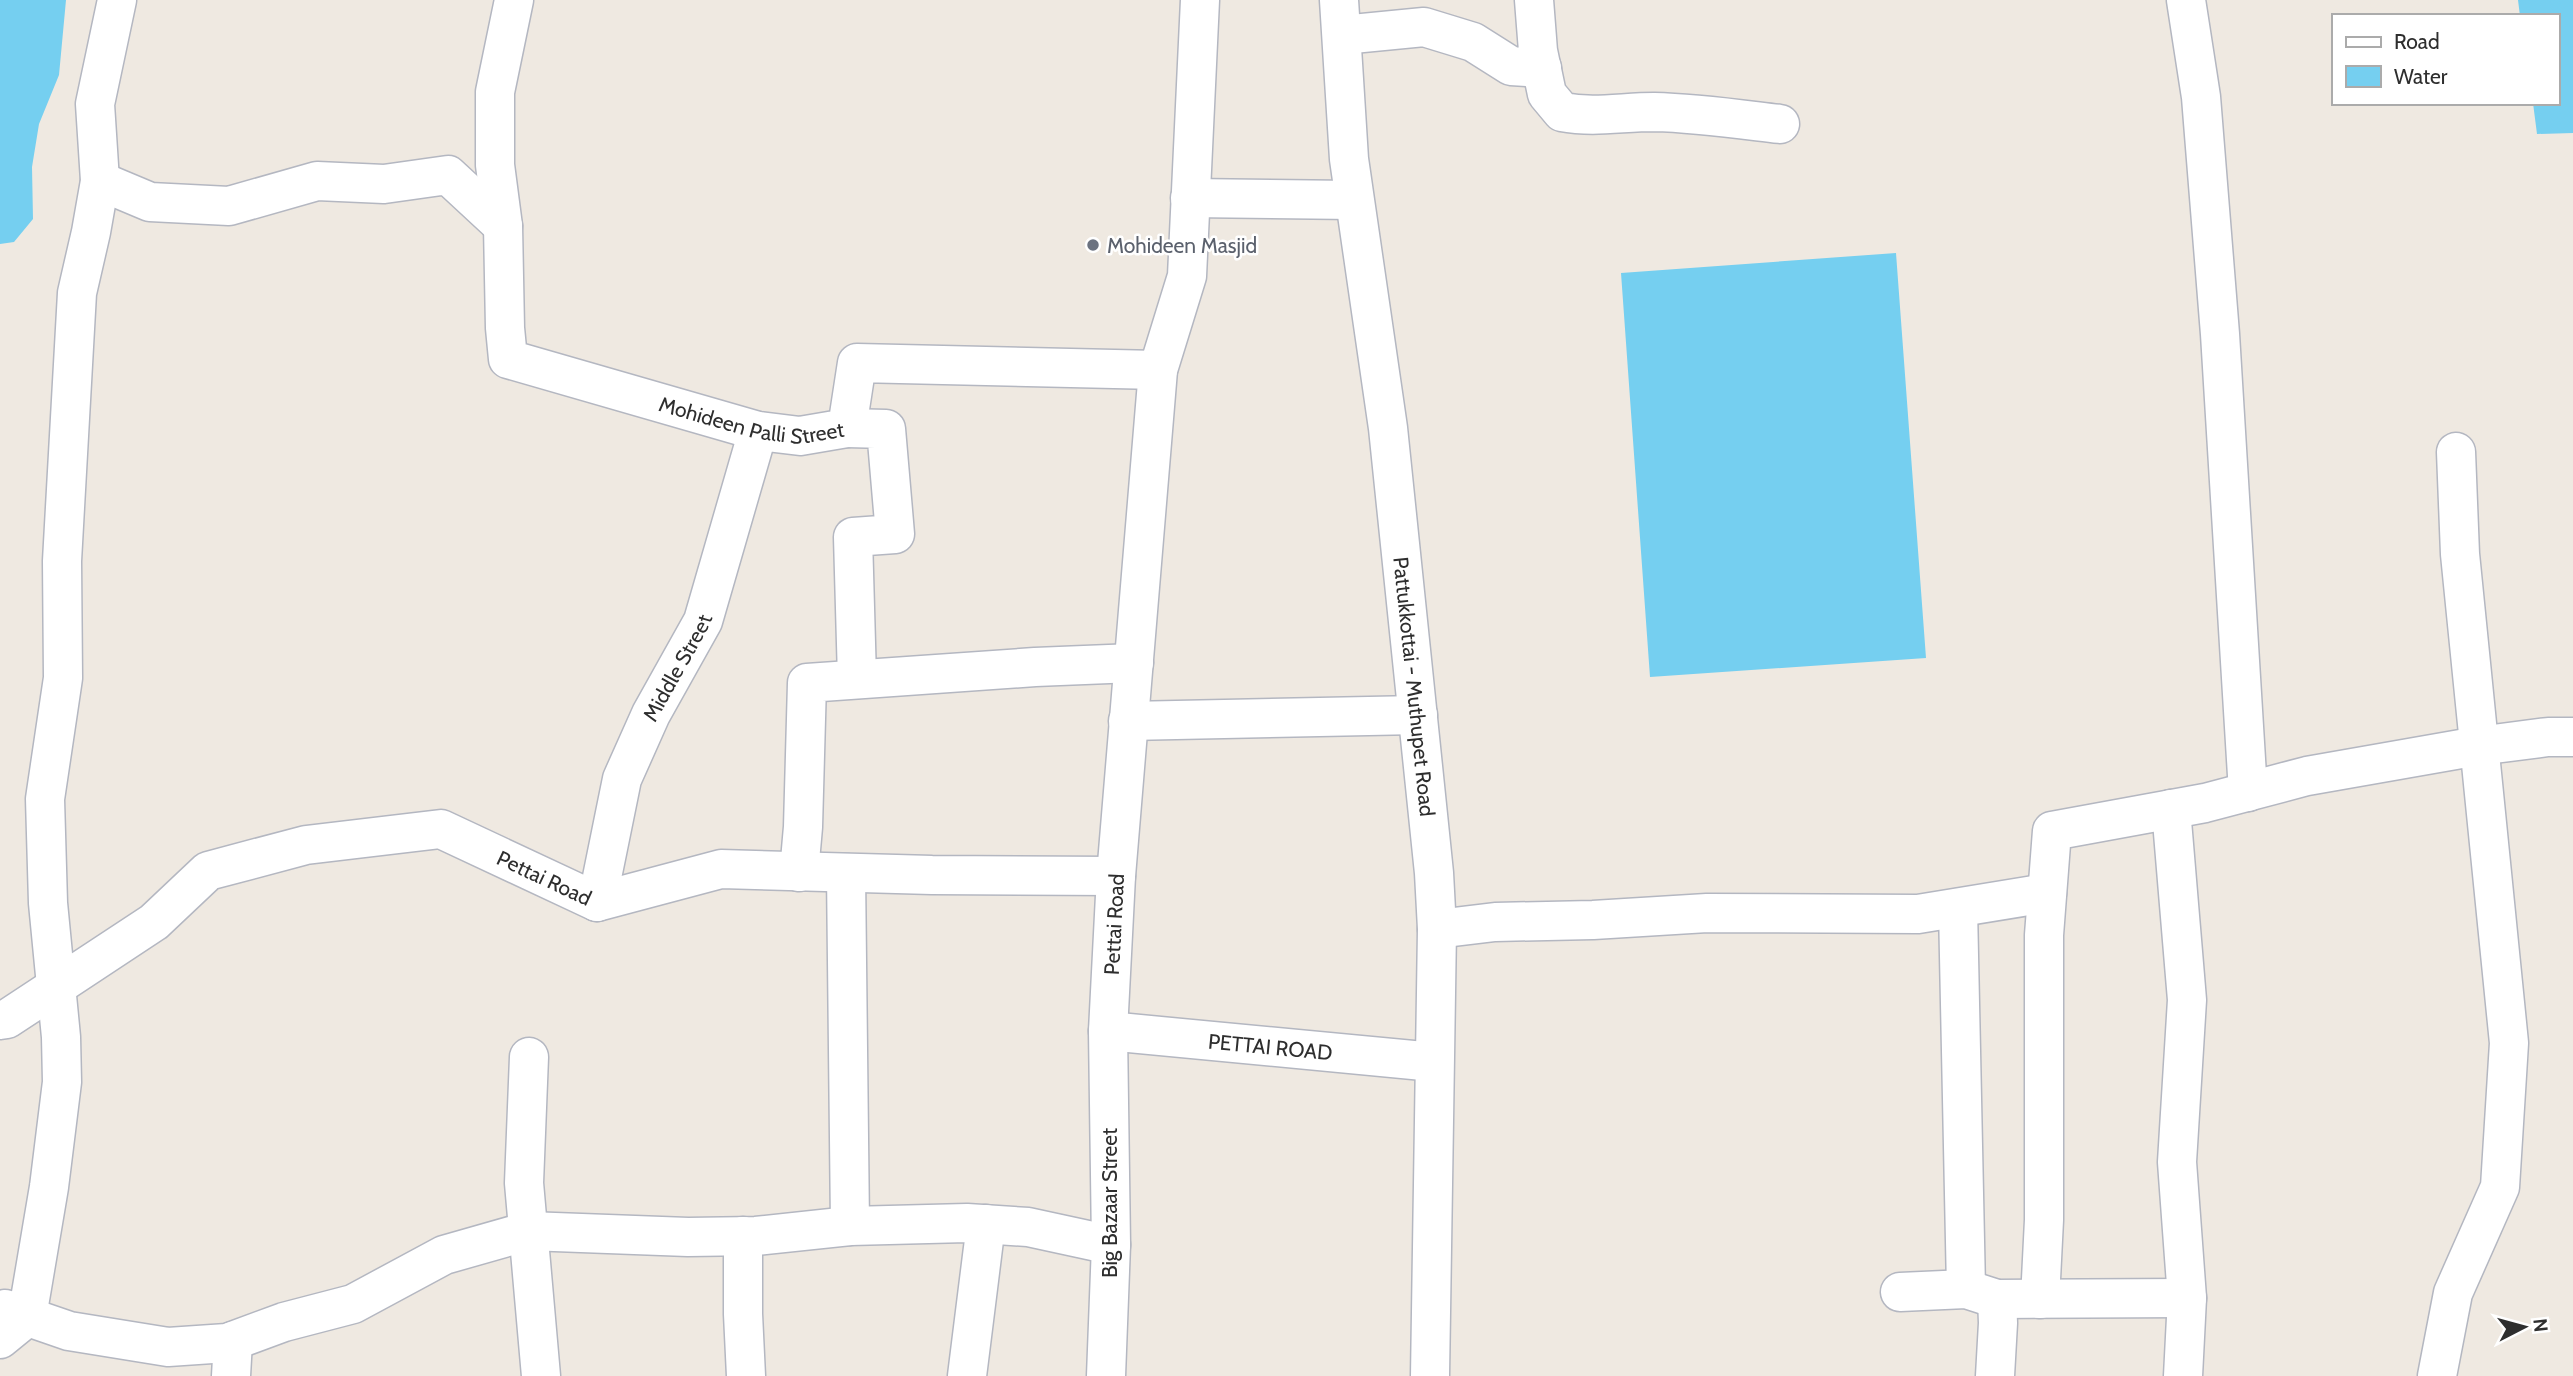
<svg xmlns="http://www.w3.org/2000/svg" width="2573" height="1376" viewBox="0 0 2573 1376" font-family="Cabin,sans-serif">
<style>
.water{fill:#75cff0}
.lines{fill:none;stroke-linecap:round;stroke-linejoin:round}
.street-casing{stroke:#b4b7c1;stroke-width:41}
.secondary-casing{stroke:#b4b7c1;stroke-width:41}
.street{stroke:#fff;stroke-width:38}
.secondary{stroke:#fff;stroke-width:38}
.worship-dot{fill:#6b7280;stroke:#fff;stroke-width:2.5}
.labels{text-anchor:middle;dominant-baseline:central;stroke-width:5;stroke-linejoin:round;paint-order:stroke}
.worship-label{font-size:21px;fill:#5b616d;stroke:#fff;text-anchor:start}
.street-label{font-size:21px;fill:#2e2e2e;stroke:#fff}
</style>
<rect width="100%" height="100%" fill="#efe9e1"/>
<path class="water" d="M 0,0 L 66,0 L 59,75 L 39,124 L 32,167 L 33,219 L 14,242 L 0,244 Z
M 2518,0 L 2573,0 L 2573,133 L 2537,134 L 2533,103 L 2557,103 L 2557,16 L 2520,16 Z
M 1896,253 L 1926,658 L 1650,677 L 1621,273 Z"/>
<g class="lines">
<g class="street-casing">
<g id="street">
<path id="s1" d="M 514,0 L 495,92 L 495,165 L 503,226 L 505,328 L 508,359 L 758,431 L 800,436 L 847,428 L 857,363 L 1158,370"/>
<path d="M 1534,0 L 1538,51 L 1547,94 L 1562,112 C 1594,118 1622,112 1654,112 C 1697,113 1738,119 1780,124"/>
<path d="M 2186,0 L 2201,97 L 2220,334 L 2248,792"/>
<path d="M 1342,35 L 1424,27 L 1473,42 L 1511,66 L 1542,68"/>
<path d="M 100,181 L 150,202 L 229,206 L 317,181 L 384,184 L 448,175 L 503,226"/>
<path d="M 1190,198 L 1354,200"/>
<path d="M 847,428 L 886,429 L 895,534 L 853,537 L 857,679"/>
<path d="M 1128,721 L 1418,715"/>
<path d="M 2171,809 L 2187,1000 L 2177,1162 L 2187,1298 L 2183,1376"/>
<path d="M 799,872 L 803,827 L 807,683 L 1035,667 L 1134,663"/>
<path d="M 846,873 L 850,1226"/>
<path id="s2" d="M 597,902 L 622,779 L 651,714 L 703,621 L 758,431"/>
<path d="M 1958,908 L 1966,1289"/>
<path d="M 1437,929 L 1495,922 L 1593,920 L 1707,913 L 1918,914 L 2047,893"/>
<path id="s3" d="M 0,1020 L 7,1019 L 154,922 L 208,871 L 306,845 L 441,829 L 597,902 L 721,869 L 932,875 L 1116,876"/>
<path id="s4" d="M 1108,1031 L 1434,1062"/>
<path d="M 529,1057 L 524,1183 L 541,1376"/>
<path d="M 743,1236 L 743,1314 L 746,1376"/>
<path d="M 1900,1292 L 1966,1289 L 1997,1299 L 2187,1298"/>
<path d="M 2040,1299 L 2044,1220 L 2044,935 L 2052,831 L 2205,803 L 2307,776 L 2478,746 L 2548,737 L 2573,737"/>
<path d="M 5,1309 L 69,1331 L 168,1347 L 227,1343 L 284,1322 L 353,1304 L 444,1255 L 528,1231 L 688,1237 L 756,1236 L 850,1226 L 967,1223 L 1028,1227 L 1111,1245"/>
<path d="M 0,1339 L 27,1317 L 49,1187 L 62,1082 L 61,1037 L 48,903 L 45,799 L 63,678 L 62,561 L 77,293 L 91,232 L 100,181 L 95,104 L 117,0"/>
<path d="M 231,1376 L 233,1341"/>
<path d="M 967,1376 L 986,1224"/>
<path id="s5" d="M 1106,1376 L 1111,1245 L 1108,1031 L 1116,876 L 1158,370 L 1187,276 L 1200,0"/>
<path d="M 1995,1376 L 1998,1323 L 1997,1299"/>
<path d="M 2437,1376 L 2453,1293 L 2500,1187 L 2509,1043 L 2460,554 L 2456,452"/>
</g>
</g>
<g class="secondary-casing">
<g id="secondary">
<path id="s6" d="M 1339,0 L 1349,159 L 1388,428 L 1434,873 L 1437,929 L 1430,1376"/>
</g>
</g>
<use href="#street" class="street"/>
<use href="#secondary" class="secondary"/>
</g>
<circle class="worship-dot" cx="1093" cy="245" r="7"/>
<g class="labels">
<g class="worship-label">
<text x="1107" y="245">Mohideen Masjid</text>
</g>
<g class="street-label">
<text stroke="none"><textPath href="#s1" startOffset="614">Mohideen Palli Street</textPath></text>
<text stroke="none"><textPath href="#s2" startOffset="250">Middle Street</textPath></text>
<text stroke="none"><textPath href="#s6" startOffset="691">Pattukkottai - Muthupet Road</textPath></text>
<text stroke="none"><textPath href="#s3" startOffset="609">Pettai Road</textPath></text>
<text stroke="none"><textPath href="#s5" startOffset="452">Pettai Road</textPath></text>
<text stroke="none"><textPath href="#s4" startOffset="163">PETTAI ROAD</textPath></text>
<text transform="translate(1109 1203) rotate(-90)">Big Bazaar Street</text>
</g>
</g>
<rect x="2332" y="14" width="228" height="91" fill="#ffffff" stroke="#ababab" stroke-width="2"/>
<rect x="2346" y="37" width="35" height="10" fill="#ffffff" stroke="#ababab" stroke-width="2"/>
<text x="2394" y="49" font-size="21" fill="#2e2e2e">Road</text>
<rect x="2346" y="66" width="35" height="21" fill="#75cff0" stroke="#ababab" stroke-width="2"/>
<text x="2394" y="84" font-size="21" fill="#2e2e2e">Water</text>
<g transform="translate(2524 1327) rotate(84)" stroke="#ffffff" stroke-width="5" paint-order="stroke">
<path d="M0-5L12 26L0 18L-12 26Z" fill="#2e2e2e"/>
<text y="-10" font-size="19" font-weight="bold" text-anchor="middle" fill="#2e2e2e">N</text>
</g>
</svg>
